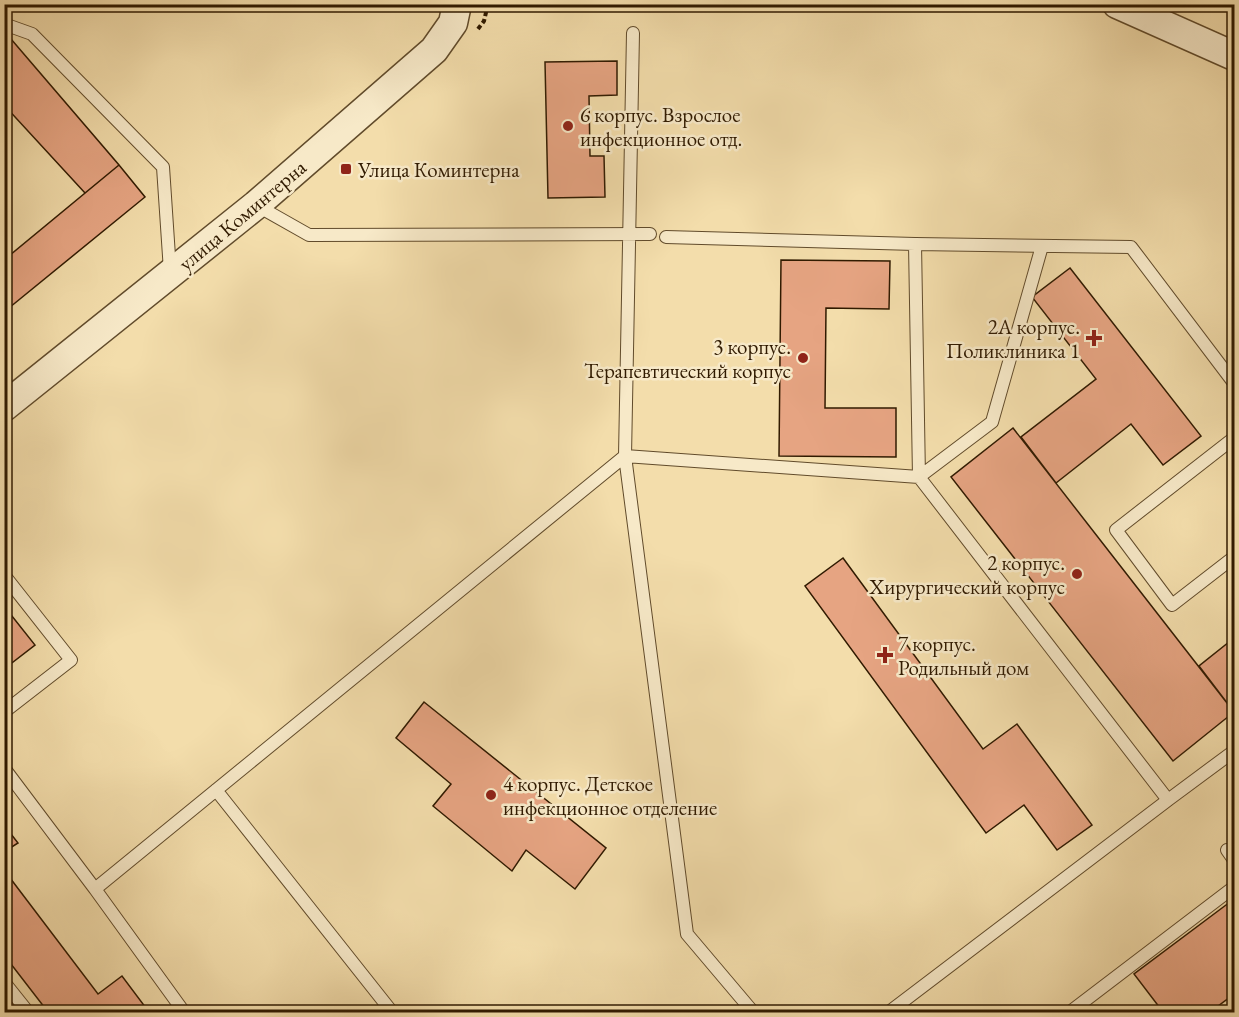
<svg xmlns="http://www.w3.org/2000/svg" width="1239" height="1017" viewBox="0 0 1239 1017" font-family="'EB Garamond',serif">
<style>
.building{fill:#e6a482;stroke:#301a00;stroke-width:1.5}
.lines{fill:none;stroke-linecap:round;stroke-linejoin:round}
.service-casing{stroke:#614b2b;stroke-width:14}
.tertiary-casing{stroke:#614b2b;stroke-width:31}
.path{stroke:#301a00;stroke-width:4;stroke-dasharray:4.5 3;stroke-linecap:butt}
.service{stroke:#f7e9c8;stroke-width:12}
.tertiary{stroke:#f7e9c8;stroke-width:28}
.poi-dot{fill:#8f2418;stroke:#f7e9c8;stroke-width:2}
.labels{text-anchor:middle;dominant-baseline:central;stroke-width:5;stroke-linejoin:round;paint-order:stroke}
.poi-label{font-size:21px;fill:#301a00;stroke:#f7e9c8;text-anchor:start}
.street-label{font-size:21px;fill:#301a00;stroke:#f7e9c8}
</style>
<rect width="100%" height="100%" fill="#f3ddab"/>
<filter id="stains"><feTurbulence type="fractalNoise" baseFrequency=".00333" numOctaves="4"/><feColorMatrix values="0 0 0 0 .2 0 0 0 0 .09 0 0 0 0 .02 0 0 0 .5 -.17"/></filter>
<radialGradient id="worn" r=".72"><stop offset=".6" stop-color="#630" stop-opacity="0"/><stop offset="1" stop-color="#630" stop-opacity=".3"/></radialGradient>
<path class="building" d="M 4,4 L 11,4 L 11,16 L 4,16 Z
M 615,4 L 692,4 L 692,11 L 615,8 Z
M 11,39 L 119,165 L 85,193 L 4,105 L 4,53 Z
M 617,61 L 617,95 L 589,96 L 590,156 L 604,156 L 605,197 L 548,198 L 545,62 Z
M 119,165 L 145,197 L 4,312 L 4,260 Z
M 781,260 L 890,261 L 889,309 L 826,308 L 825,408 L 896,408 L 896,457 L 779,456 Z
M 1070,268 L 1201,436 L 1163,465 L 1131,424 L 1056,483 L 1021,437 L 1096,379 L 1032,297 Z
M 1013,428 L 1234,712 L 1173,761 L 951,477 Z
M 843,558 L 983,749 L 1017,724 L 1092,825 L 1057,850 L 1024,805 L 986,833 L 805,586 Z
M 4,606 L 35,645 L 4,669 Z
M 1234,638 L 1234,712 L 1199,666 Z
M 424,702 L 606,848 L 575,889 L 526,850 L 512,871 L 433,806 L 451,784 L 396,738 Z
M 4,825 L 18,843 L 4,852 Z
M 4,870 L 98,994 L 122,976 L 146,1008 L 140,1012 L 48,1012 L 4,955 Z
M 1230,902 L 1234,909 L 1234,994 L 1210,1012 L 1163,1012 L 1134,974 Z"/>
<g class="lines">
<g class="service-casing">
<path id="service" d="M 4,24 L 32,34 L 163,167 L 170,271
M 633,33 L 625,456 L 919,477 L 1168,800 L 1234,751
M 256,205 L 309,235 L 650,234
M 666,237 L 915,244 L 1131,247 L 1234,383
M 915,244 L 919,477
M 1234,438 L 1116,530 L 1172,605 L 1234,557
M 625,456 L 687,934 L 753,1012
M 919,477 L 992,422 L 1042,246
M 4,575 L 71,660 L 4,712
M 4,768 L 95,889
M 216,790 L 392,1012
M 1227,850 L 1234,860
M 4,982 L 28,1012
M 184,1012 L 95,889 L 625,456
M 889,1012 L 1168,800
M 1070,1012 L 1234,887"/>
</g>
<g class="tertiary-casing">
<path id="tertiary" d="M 1117,4 L 1234,56
M 4,407 L 256,205 L 434,50 L 453,23 L 457,4"/>
</g>
<path class="path" d="M 478,29 L 484,21 L 488,4"/>
<use href="#service" class="service"/>
<use href="#tertiary" class="tertiary"/>
</g>
<g class="poi-dot">
<circle cx="568" cy="126" r="6"/>
<rect x="340" y="163" width="12" height="12" rx="3"/>
<path d="M1091 329h6v6h6v6h-6v6h-6v-6h-6v-6h6z"/>
<circle cx="803" cy="358" r="6"/>
<circle cx="1077" cy="574" r="6"/>
<path d="M882 646h6v6h6v6h-6v6h-6v-6h-6v-6h6z"/>
<circle cx="491" cy="795" r="6"/>
</g>
<g class="labels">
<g class="poi-label">
<text x="580" y="114">6 корпус. Взрослое<tspan x="580" dy="24">инфекционное отд.</tspan></text>
<text x="358" y="169">Улица Коминтерна</text>
<text x="1080" y="326" text-anchor="end">2А корпус.<tspan x="1080" dy="24">Поликлиника 1</tspan></text>
<text x="791" y="346" text-anchor="end">3 корпус.<tspan x="791" dy="24">Терапевтический корпус</tspan></text>
<text x="1065" y="562" text-anchor="end">2 корпус.<tspan x="1065" dy="24">Хирургический корпус</tspan></text>
<text x="898" y="643">7 корпус.<tspan x="898" dy="24">Родильный дом</tspan></text>
<text x="503" y="783">4 корпус. Детское<tspan x="503" dy="24">инфекционное отделение</tspan></text>
</g>
<g class="street-label">
<text transform="translate(242 215) rotate(-40)">улица Коминтерна</text>
</g>
</g>
<rect width="1239" height="1017" fill="none" stroke="#f3ddab" stroke-width="24"/>
<rect x="6" y="6" width="1227" height="1005" fill="none" stroke="#301a00" stroke-width="3"/>
<rect x="12" y="12" width="1215" height="993" fill="none" stroke="#301a00" stroke-width="1.5"/>
<rect width="100%" height="100%" filter="url(#stains)"/>
<rect width="100%" height="100%" fill="url(#worn)"/>
</svg>
